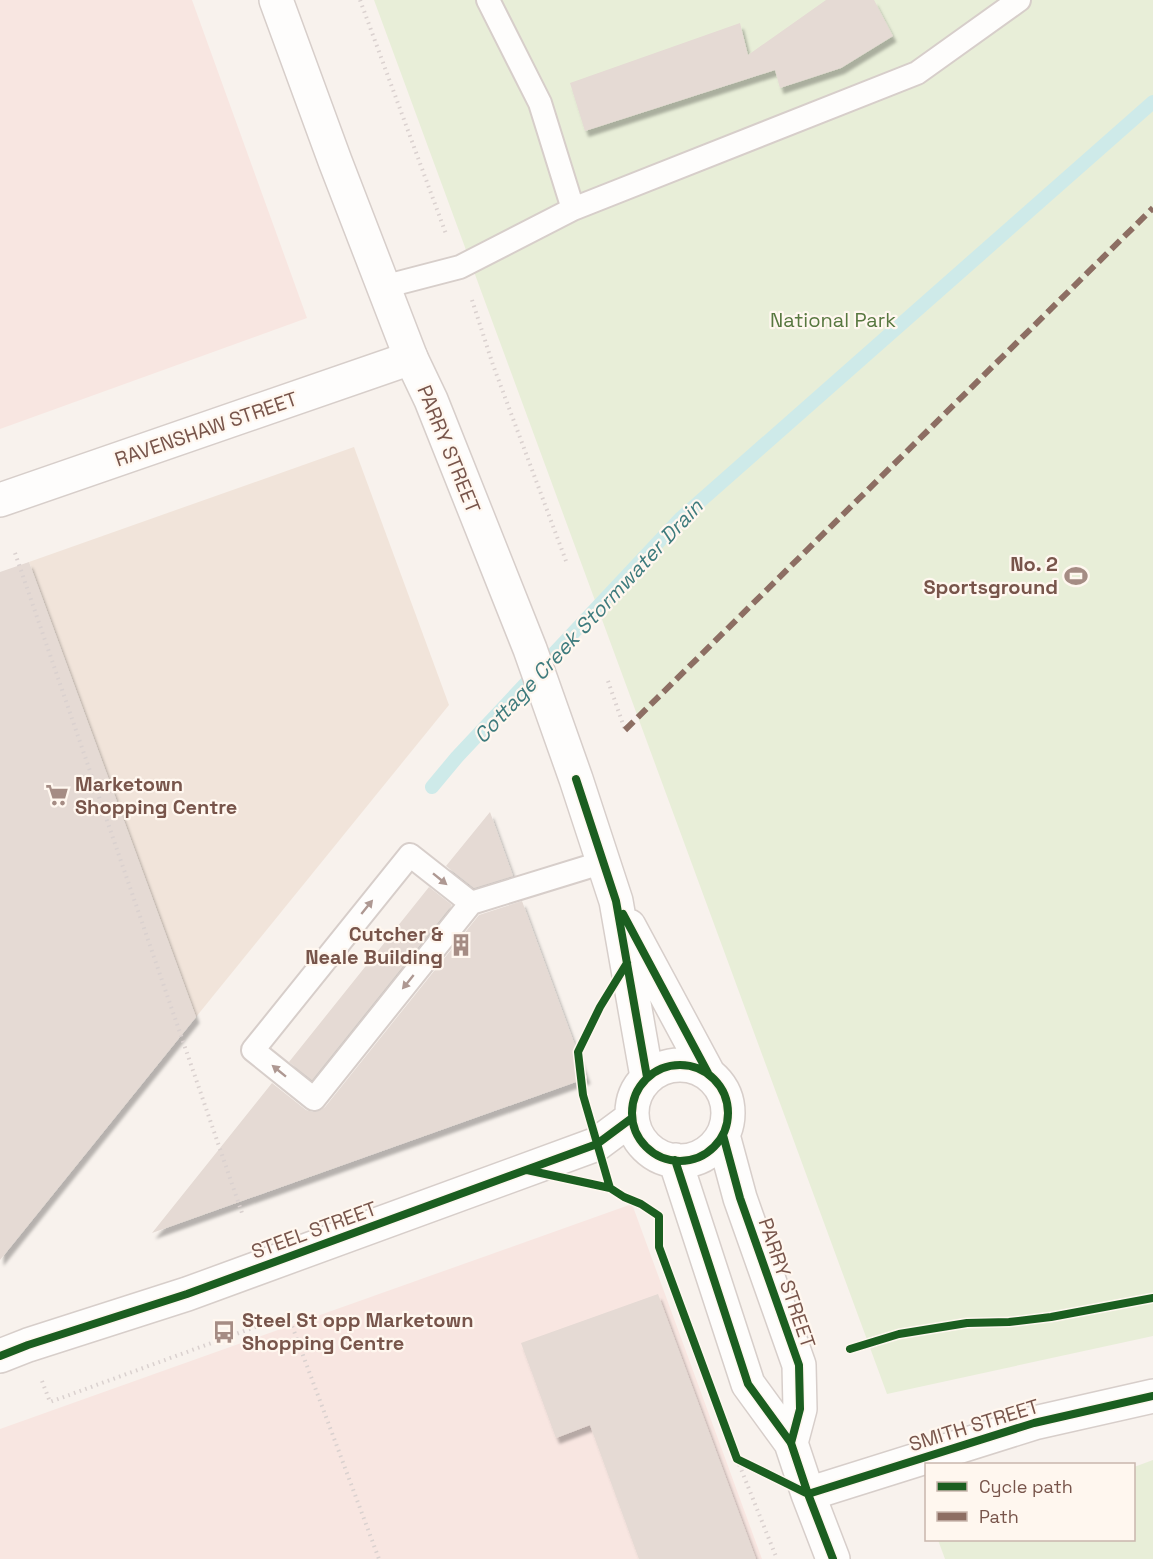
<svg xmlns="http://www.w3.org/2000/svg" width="1153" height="1559" viewBox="0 0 1153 1559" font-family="'Space Grotesk',sans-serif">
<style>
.residential{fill:#f1e4da}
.commercial{fill:#f8e6e1}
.green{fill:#e8eed8}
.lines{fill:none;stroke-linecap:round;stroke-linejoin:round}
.stream{stroke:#ceeae9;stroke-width:14}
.building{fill:#e5dad4;filter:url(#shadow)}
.service-casing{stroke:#d7ceca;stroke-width:26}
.minor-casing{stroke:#d7ceca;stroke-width:36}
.tertiary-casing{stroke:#d7ceca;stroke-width:36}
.path{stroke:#dad1cf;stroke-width:4;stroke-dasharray:1.5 4.5;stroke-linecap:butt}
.service{stroke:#fefdfc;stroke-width:22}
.minor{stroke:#fefdfc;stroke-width:33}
.tertiary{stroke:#fefdfc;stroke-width:33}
.quiet{stroke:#8d6e63;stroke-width:6;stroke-dasharray:12 6;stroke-linecap:butt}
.cycleway-casing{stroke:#fff7ef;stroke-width:11}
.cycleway{stroke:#1b5e20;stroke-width:8}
.oneway{fill:#ae9892}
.labels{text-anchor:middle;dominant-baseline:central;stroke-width:4.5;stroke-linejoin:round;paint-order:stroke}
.park-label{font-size:20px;fill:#587840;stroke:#fff7ef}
.street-label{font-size:20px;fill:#78554b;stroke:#fff7ef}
.poi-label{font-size:20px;font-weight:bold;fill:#78554b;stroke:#fff7ef;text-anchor:end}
.water-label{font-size:21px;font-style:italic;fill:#3e7b7d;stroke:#fff7ef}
</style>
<defs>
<filter id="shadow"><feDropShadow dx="3.5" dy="6" stdDeviation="1.5" flood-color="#0004"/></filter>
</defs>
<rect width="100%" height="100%" fill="#f8f2ed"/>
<path class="residential" d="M 354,447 L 449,705 L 196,1017 L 29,562 Z"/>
<path class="commercial" d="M 0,0 L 192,0 L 307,318 L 0,429 Z
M 632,1204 L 762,1559 L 0,1559 L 0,1429 Z"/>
<path class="green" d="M 374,0 L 1153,0 L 1153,1336 L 887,1394 Z
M 1153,1460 L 1153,1559 L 945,1559 L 938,1540 L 1134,1540 L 1134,1467 Z"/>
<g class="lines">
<path class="stream" d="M 432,787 L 457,757 L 680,519 L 1153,102"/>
</g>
<path class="building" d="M 826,0 L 874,0 L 893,36 L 841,68 L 780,88 L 775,70 L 585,131 L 570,83 L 740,23 L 748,55 Z
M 29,562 L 196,1017 L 0,1260 L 0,572 Z
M 490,812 L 513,876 L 474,888 L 446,866 Z
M 429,887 L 452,905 L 312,1080 L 289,1062 Z
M 522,901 L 587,1078 L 152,1233 L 272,1083 L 306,1110 L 313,1112 L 319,1111 L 325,1107 L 479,915 Z
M 658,1294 L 756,1559 L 639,1559 L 590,1425 L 556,1438 L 521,1343 Z"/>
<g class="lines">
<g class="service-casing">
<path id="service" d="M 488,0 L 540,103 L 573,209
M 383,287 L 460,267 L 573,209 L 917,73 L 1019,0
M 471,903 L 410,855 L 253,1050 L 314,1099 L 471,903 L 604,862"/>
</g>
<g class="minor-casing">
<path id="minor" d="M 0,500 L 411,358"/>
</g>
<g class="tertiary-casing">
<path id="tertiary" d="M 276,0 L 335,161 L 411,358 L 431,400 L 530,649 L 576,779 L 616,901 L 647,1077
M 629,926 L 708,1073
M632 1113a48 48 0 1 1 96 0a48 48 0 1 1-96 0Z
M 723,1135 L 740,1198 L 799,1365 L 800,1409 L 791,1443
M 675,1160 L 748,1384 L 791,1443 L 808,1494 L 833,1559
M 0,1356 L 28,1345 L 187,1294 L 597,1144 L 632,1118
M 808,1494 L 1034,1423 L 1153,1396"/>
</g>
<path class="path" d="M 360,0 L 446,234
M 472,300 L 493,365 L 566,561
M 15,553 L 242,1213
M 608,681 L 625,730
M 42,1381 L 50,1402 L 288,1315 L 379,1559
M 737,1459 L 777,1559"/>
<use href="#service" class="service"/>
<use href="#minor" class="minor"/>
<use href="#tertiary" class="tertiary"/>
<path class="quiet" d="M 625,730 L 1153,208"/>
<g class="cycleway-casing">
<path id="cycleway" d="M 576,779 L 616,901 L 647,1077
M 623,914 L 708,1073
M632 1113a48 48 0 1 1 96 0a48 48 0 1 1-96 0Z
M 723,1135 L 740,1198 L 799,1365 L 800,1409 L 791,1443
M 675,1160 L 748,1384 L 791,1443 L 808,1494 L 833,1559
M 527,1170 L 610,1188 L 624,1197 L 641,1204 L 659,1216 L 659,1247 L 737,1459 L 808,1494
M 610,1188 L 583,1095 L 578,1052 L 600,1007 L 627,963
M 850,1349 L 899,1334 L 967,1323 L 1009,1322 L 1051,1317 L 1153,1298
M 0,1356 L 28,1345 L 187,1294 L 597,1144 L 632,1118
M 808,1494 L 1034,1423 L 1153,1396"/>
</g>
<use href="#cycleway" class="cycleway"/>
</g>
<defs><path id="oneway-solid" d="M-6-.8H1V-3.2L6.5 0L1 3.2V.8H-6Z" transform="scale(1.5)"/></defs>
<g class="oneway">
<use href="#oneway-solid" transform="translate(440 879) rotate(39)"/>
<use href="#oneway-solid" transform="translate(367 907) rotate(-51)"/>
<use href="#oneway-solid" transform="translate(408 982) rotate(129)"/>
<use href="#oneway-solid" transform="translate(279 1071) rotate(-141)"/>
</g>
<defs>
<g id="stadium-bare" transform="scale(1.8)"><path d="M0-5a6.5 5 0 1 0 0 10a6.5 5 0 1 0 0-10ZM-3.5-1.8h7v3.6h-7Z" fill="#a58c84" stroke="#fff7ef" stroke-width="2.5" paint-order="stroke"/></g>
<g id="supermarket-bare" transform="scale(1.8)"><path d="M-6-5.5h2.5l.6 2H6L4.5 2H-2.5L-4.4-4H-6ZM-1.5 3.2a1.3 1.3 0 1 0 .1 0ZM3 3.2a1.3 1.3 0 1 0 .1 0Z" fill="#a58c84" stroke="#fff7ef" stroke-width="2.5" paint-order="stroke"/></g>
<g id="building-bare" transform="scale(1.8)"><path d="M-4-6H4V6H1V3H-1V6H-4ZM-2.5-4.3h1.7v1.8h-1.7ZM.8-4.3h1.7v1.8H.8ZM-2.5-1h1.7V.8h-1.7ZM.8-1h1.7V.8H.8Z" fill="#a58c84" stroke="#fff7ef" stroke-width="2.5" paint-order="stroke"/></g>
<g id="bus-bare" transform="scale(1.8)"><path d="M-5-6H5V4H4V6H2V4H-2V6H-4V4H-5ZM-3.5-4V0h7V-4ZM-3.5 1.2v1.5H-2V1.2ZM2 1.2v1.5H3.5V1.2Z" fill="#a58c84" stroke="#fff7ef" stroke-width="2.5" paint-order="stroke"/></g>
</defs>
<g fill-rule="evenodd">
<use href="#stadium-bare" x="1076" y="576"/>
<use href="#supermarket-bare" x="57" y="795"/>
<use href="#building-bare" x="461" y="945"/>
<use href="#bus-bare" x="224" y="1332"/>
</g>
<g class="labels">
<g class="park-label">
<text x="833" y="320">National Park</text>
</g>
<g class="street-label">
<text transform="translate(206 429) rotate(-19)">RAVENSHAW STREET</text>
<text transform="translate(449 449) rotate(68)">PARRY STREET</text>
<text transform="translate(314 1230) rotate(-20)">STEEL STREET</text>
<text transform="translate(787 1283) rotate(71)">PARRY STREET</text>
<text transform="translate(974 1425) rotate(-17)">SMITH STREET</text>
</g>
<g class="poi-label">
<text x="1058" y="564">No. 2<tspan x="1058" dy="23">Sportsground</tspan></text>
<text x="75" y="784" text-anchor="start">Marketown<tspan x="75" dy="23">Shopping Centre</tspan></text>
<text x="443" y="934">Cutcher &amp;<tspan x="443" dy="23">Neale Building</tspan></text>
<text x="242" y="1320" text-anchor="start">Steel St opp Marketown<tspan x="242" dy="23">Shopping Centre</tspan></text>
</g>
<g class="water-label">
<text transform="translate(588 621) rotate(-47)">Cottage Creek Stormwater Drain</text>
</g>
</g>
<rect x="925" y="1463" width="210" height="78" fill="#fff7ef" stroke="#c9b6ad" stroke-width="1.5"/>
<rect x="937" y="1482" width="30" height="9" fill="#1b5e20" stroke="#c9b6ad" stroke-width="1.5"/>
<text x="979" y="1493" font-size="18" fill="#78554b">Cycle path</text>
<rect x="937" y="1512" width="30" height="9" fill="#8d6e63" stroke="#c9b6ad" stroke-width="1.5"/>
<text x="979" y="1523" font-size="18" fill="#78554b">Path</text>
</svg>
